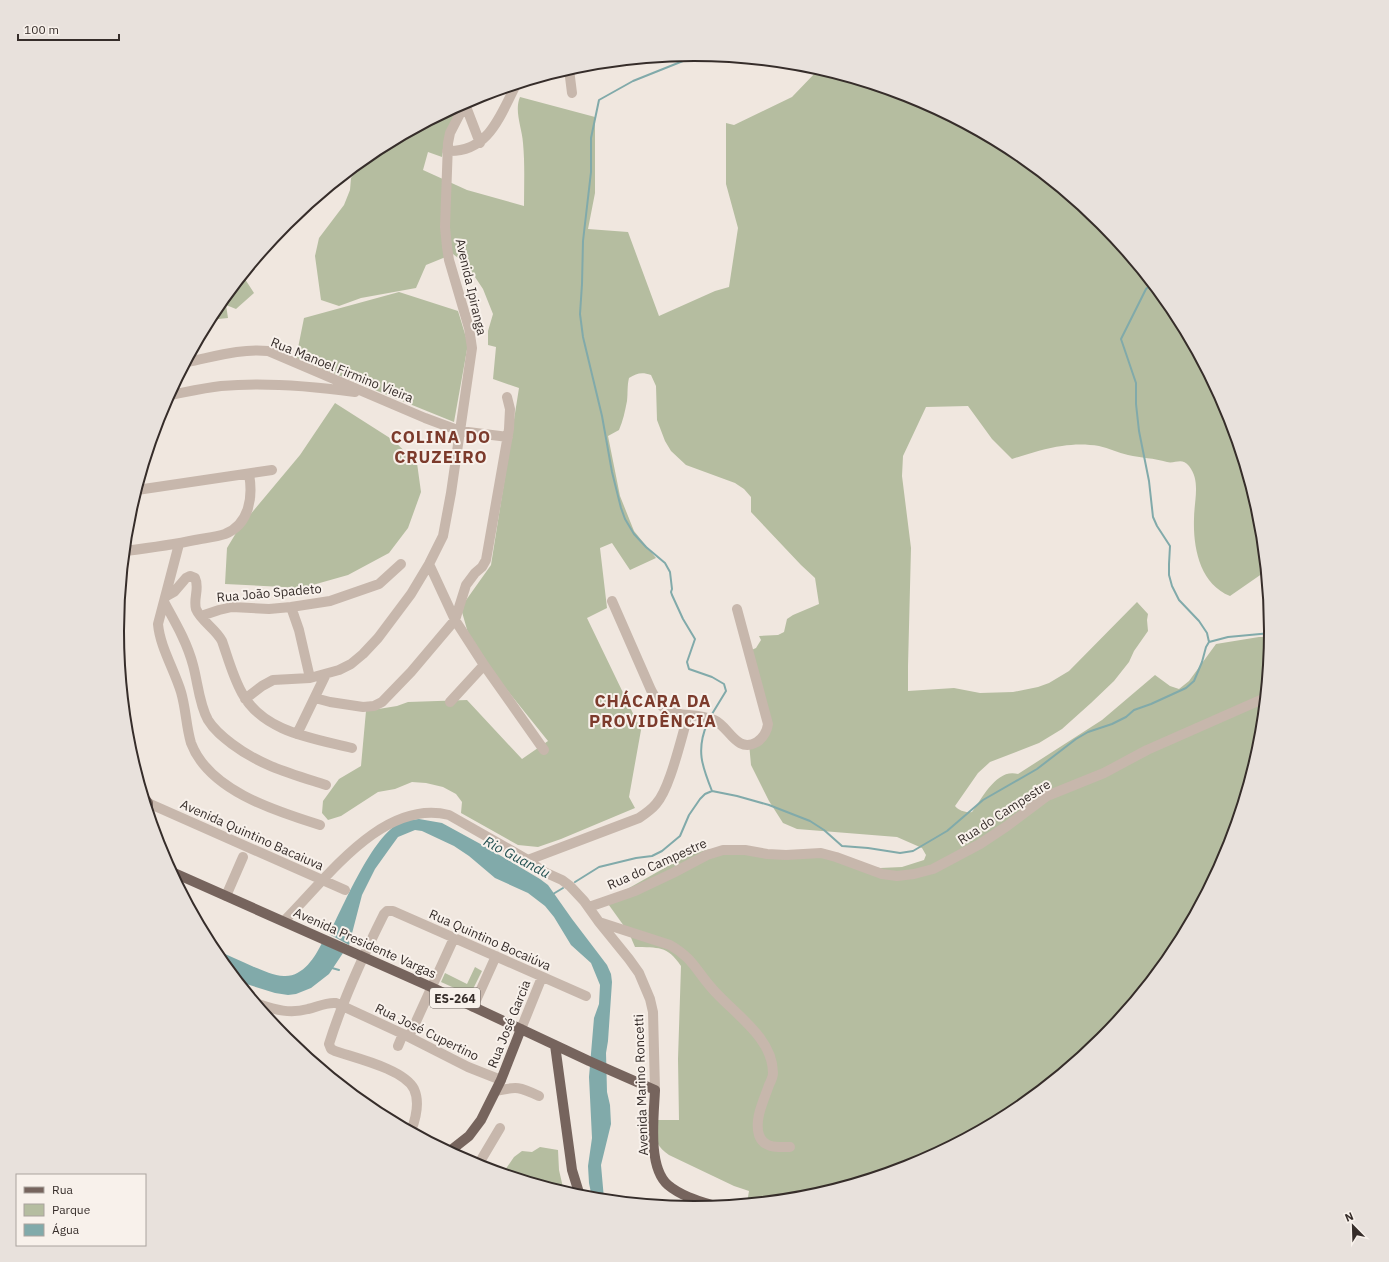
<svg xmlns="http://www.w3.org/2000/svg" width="1389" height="1262" viewBox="0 0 1389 1262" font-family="'IBM Plex Sans',sans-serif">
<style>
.green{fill:#b5bda0}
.water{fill:#81aaaa}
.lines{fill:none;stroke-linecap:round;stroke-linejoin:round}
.stream{stroke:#81aaaa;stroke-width:2}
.minor{stroke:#c7b7ac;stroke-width:10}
.major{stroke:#76645d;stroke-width:10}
.labels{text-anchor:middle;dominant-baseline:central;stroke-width:4;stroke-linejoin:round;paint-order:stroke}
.shield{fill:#f8f1eb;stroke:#706864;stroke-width:1}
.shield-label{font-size:12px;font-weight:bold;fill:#362d2a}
.street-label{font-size:13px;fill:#362d2a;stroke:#f8f1eb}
.water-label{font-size:14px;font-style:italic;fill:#245253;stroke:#f8f1eb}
.district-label{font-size:17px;font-weight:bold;letter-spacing:1px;fill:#7c3b2c;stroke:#f8f1eb}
.rim{fill:none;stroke:#362d2a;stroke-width:2}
</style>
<rect width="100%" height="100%" fill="#f0e7df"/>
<path class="green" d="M 818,68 L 916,98 L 1015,151 L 1103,223 L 1174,311 L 1228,410 L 1260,519 L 1266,571 L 1230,596 C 1200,584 1193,548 1194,519 C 1194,501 1201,481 1189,466 C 1182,457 1175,464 1167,462 C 1154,458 1141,458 1128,455 C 1118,453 1109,448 1099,446 C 1087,444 1074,444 1062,446 C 1046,448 1028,454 1012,459 L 992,439 L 968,406 L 926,407 L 903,456 L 902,476 L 911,548 L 908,666 L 908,691 L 954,688 L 980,693 L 1013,692 L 1038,687 L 1049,683 L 1069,671 L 1137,602 L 1148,614 L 1147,620 L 1148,631 L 1134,651 L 1129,662 L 1114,681 L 1091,703 L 1062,729 L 1039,743 L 990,762 L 978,773 L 955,806 C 959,811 967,813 972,812 C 983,797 997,768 1018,774 L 1102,720 L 1155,675 L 1170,686 L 1179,689 L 1189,681 L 1216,644 L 1259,637 L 1271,637 L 1260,744 L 1227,852 L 1174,952 L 1102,1039 L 1015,1111 L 915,1164 L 807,1197 L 747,1203 L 749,1191 L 734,1186 L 669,1155 C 653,1143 656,1139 656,1120 L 679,1120 L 678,1059 L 681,966 C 667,945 658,948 635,947 L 629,933 L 606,901 L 675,862 L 692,854 L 710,849 L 803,853 L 880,868 L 902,867 L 924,860 L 926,855 L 922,848 L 897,837 L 797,829 L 783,823 L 769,801 L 751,765 L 749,743 L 760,735 L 766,721 L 747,652 L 756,648 L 761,640 L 759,636 L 778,635 L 784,632 L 787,619 L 793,615 L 819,604 L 815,578 L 801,565 L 751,512 L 751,497 L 744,489 L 735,483 L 686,465 L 671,451 L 665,441 L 657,420 L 656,386 L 651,375 C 642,372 637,373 629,378 C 627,386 628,393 627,401 C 625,411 623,421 619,430 L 608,436 L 620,496 L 634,531 L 656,558 L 630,570 L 612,543 L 600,548 L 607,608 L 587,618 L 641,730 L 629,797 L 635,808 L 561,839 L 538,847 L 518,845 L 461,813 L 462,802 L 456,794 L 443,787 L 426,783 L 412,782 L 395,789 L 378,792 L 341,816 L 328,820 L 322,813 L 323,801 L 339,779 L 361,766 L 366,711 L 397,706 L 408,702 L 467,700 L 522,759 L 548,741 L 487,665 L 468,633 L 462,612 L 464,603 L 491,565 L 519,388 L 493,379 L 496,347 L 488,345 L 488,331 L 493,314 L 483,289 L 467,265 L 453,254 L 426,265 L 416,288 L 361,298 L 339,306 L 321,300 L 315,256 L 319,238 L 344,205 L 350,190 L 351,178 L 355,173 L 359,165 L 374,151 L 461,105 L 445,138 L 442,157 L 428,152 L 423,170 L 467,190 L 524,206 C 524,185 525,164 523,143 C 522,128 514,111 520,97 L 595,117 L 595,193 L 588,229 L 628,232 L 659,316 L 715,291 L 729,287 L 738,228 L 726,184 L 726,123 L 734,125 L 792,97 L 817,71 Z
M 243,276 L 254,293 L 236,309 L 226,305 L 228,318 L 209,320 L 215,310 Z
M 399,292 L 458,311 L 468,344 L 454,422 L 296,358 L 304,318 Z
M 335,403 L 393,440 L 417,463 L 421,492 L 408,528 L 389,553 L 348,575 L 302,588 L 225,584 L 227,548 L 239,528 L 300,455 Z
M 475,967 L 482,971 L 470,995 L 441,982 L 445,973 L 467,984 Z
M 540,1147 L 558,1150 L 559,1170 L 564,1192 L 503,1173 L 514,1157 L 522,1151 L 532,1152 Z"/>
<path class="water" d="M 419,819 L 442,823 L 486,847 L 540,879 L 548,885 L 572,919 L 607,965 L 611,974 L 612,982 L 608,1041 L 606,1053 L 607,1092 L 610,1105 L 611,1124 L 601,1165 L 604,1199 L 592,1198 L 589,1183 L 588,1166 L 592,1138 L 589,1077 L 594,1018 L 599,1004 L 600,985 L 591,963 L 571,945 L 554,917 L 545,906 L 528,893 L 495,878 L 469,856 L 454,846 L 422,831 L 415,830 L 398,837 L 390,848 L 375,869 L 362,895 L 349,945 L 329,934 C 344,905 372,836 401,822 C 406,819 414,820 419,819 Z
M 322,943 L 343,953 L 329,974 L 311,988 L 296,994 L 288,995 L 275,993 L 240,982 L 214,949 C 227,955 241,961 254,967 C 263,970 274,976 284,976 C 303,977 315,957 322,943 Z"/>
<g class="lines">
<path class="stream" d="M 694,54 L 683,61 L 633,81 L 599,100 L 591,138 L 591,172 L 583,241 L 582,284 L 580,314 L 583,337 L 602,416 L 612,472 L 621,508 L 625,519 L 634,534 L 646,547 L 665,563 L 670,572 L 672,589 L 671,592 L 672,595 L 683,619 L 695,639 L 687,662 L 689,669 L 712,677 L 724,684 L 726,691 L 712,714
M 1152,284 L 1146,289 L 1121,339 L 1136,383 L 1136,404 L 1139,431 L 1149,481 L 1153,517 L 1157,526 L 1170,546 L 1169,564 L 1169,575 L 1172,586 L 1179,600 L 1199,621 L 1207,633 L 1209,642
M 707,724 C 696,750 702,766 712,791
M 575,882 L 599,867 L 636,858 L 652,856 L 662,851 L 680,836 L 689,815 L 700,799 L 705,794 L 712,791 L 737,796 L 769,805 L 810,821 L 824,830 L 842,846 L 868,848 L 900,853 L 913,851 L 947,831 L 983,800 L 1037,769 L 1076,739 L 1088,732 L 1112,724 L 1126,717 L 1134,710 L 1151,704 L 1186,688 L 1194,681 L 1202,662 L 1206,647 L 1209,642 L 1228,637 L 1271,633
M 553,894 L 563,888
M 332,968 L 339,970"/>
<path class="minor" d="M 569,69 L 572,93
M 465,104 L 480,143
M 447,151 C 489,153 500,115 516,85
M 187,362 C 213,357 241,348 268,351 L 425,418 L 460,431 L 508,437
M 170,395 C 186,392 204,388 221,386 C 265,382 311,386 355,392
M 137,490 L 272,470
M 179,544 L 158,624 C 160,647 174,669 181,692 C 186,709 186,726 191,743 C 209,791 276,811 320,825
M 125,551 C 149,548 172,545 195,540 C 205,538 216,537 225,534 C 250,524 253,496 249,474
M 429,564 L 455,620 L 484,665 L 544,750
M 165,597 L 174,592 L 186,578 L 190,576 L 195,578 C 200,588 193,598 196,609 C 201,621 216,629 222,641 C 228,658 233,677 242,693 C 263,732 312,738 352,748
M 612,601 L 651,690 C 668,725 686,709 714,720 C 729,726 736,754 757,742 C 764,737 767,732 768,724 L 737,609
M 164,602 C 175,622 187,642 193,665 C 198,683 199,704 208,720 C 214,730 223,737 232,744 C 261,766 292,774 326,785
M 291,607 L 299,630 L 310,678
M 201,616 L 219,610 L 232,607 L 269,609 L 291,607 L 330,601 L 379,584 L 401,564
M 315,698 L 330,702 L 363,707 L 374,706 L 382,702 L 411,672 L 455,620 L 466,585 L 475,573 L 482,567 L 486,560 L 509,429 L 510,409 L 507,397
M 245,699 L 262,686 L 273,680 L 310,678 L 339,670 L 351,664 L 363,654 L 378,638 L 411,594 L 429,564 L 443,536 L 451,493 L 472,348 L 469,328 L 449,260 L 447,247 L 445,227 L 448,143 L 450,133 L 466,102
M 450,702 L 484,665
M 297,734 L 326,674
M 148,803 L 345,890
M 528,860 L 639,818 C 645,814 651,810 656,804 C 670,789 681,738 688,716
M 226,896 L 243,857
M 589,907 L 635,891 L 673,873 L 707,855 L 723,850 L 745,850 L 767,854 L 786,855 L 821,853 L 836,857 L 882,874 L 897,876 L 914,874 L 933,869 L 980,844 L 1007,826 L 1047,796 L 1104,773 L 1147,750 L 1265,698
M 284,921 C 325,881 382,798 449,815 L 528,860 L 542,871 L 562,880 L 570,886 L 584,901 L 599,922 L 629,959 L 639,973 L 650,999 L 653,1012 L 655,1090
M 599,922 L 670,945 C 691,957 695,968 710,986 C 731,1012 773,1036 773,1073 C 773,1077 771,1081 769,1085 C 764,1100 754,1119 759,1135 C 764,1149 778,1147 790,1147
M 258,1004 C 276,1010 290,1014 308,1009 C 317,1007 326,1002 336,1003 L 403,1034 L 468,1067 L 501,1080
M 473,1007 L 496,956
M 521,1029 L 542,977
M 409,1037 L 454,938
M 398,1046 L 403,1034
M 496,1091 C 517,1086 520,1087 539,1096
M 411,1131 C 416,1118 420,1102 414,1089 C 404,1069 355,1058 335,1051 L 331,1049 L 329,1044 C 343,999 363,956 384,914 L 387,911 L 393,911 L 586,996
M 478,1165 L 500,1128"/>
<path class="major" d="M 146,800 L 148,803 L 148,806
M 172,872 L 431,987 L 589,1061 L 655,1090 C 654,1115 647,1167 668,1185 C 681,1196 699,1201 715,1206
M 555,1045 L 572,1170 L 580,1196
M 450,1151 L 469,1136 L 481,1120 L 501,1080 L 521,1029"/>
</g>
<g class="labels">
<rect class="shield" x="430" y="988" width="50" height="20" rx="3"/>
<g class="shield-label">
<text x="455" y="998">ES-264</text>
</g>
<g class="street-label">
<text transform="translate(471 287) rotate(77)">Avenida Ipiranga</text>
<text transform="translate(342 370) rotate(22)">Rua Manoel Firmino Vieira</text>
<text transform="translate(269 593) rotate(-5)">Rua João Spadeto</text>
<text transform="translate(1004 812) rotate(-33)">Rua do Campestre</text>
<text transform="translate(252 835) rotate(24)">Avenida Quintino Bacaiuva</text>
<text transform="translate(657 864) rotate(-24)">Rua do Campestre</text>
<text transform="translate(490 940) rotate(24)">Rua Quintino Bocaiúva</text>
<text transform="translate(365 943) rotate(24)">Avenida Presidente Vargas</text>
<text transform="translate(509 1024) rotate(-68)">Rua José Garcia</text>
<text transform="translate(427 1032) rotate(26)">Rua José Cupertino</text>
<text transform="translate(641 1085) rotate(-92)">Avenida Marino Roncetti</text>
</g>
<g class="water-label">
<text transform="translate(517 857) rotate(28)">Rio Guandu</text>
</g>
<g class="district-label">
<text x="441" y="437">COLINA DO<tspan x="441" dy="20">CRUZEIRO</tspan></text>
<text x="653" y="701">CHÁCARA DA<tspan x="653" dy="20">PROVIDÊNCIA</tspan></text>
</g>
</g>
<path d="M0 0H1389V1262H0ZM124 631a570 570 0 1 1 1140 0a570 570 0 1 1-1140 0Z" fill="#e8e1dc" fill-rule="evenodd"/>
<path class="rim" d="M124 631a570 570 0 1 1 1140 0a570 570 0 1 1-1140 0Z"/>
<rect x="16" y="1174" width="130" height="72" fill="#f8f1eb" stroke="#aaa39e"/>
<rect x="24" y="1187" width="20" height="6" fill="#76645d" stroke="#aaa39e"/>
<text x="52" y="1194" font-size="12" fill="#362d2a">Rua</text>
<rect x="24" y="1204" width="20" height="12" fill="#b5bda0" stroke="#aaa39e"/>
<text x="52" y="1214" font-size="12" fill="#362d2a">Parque</text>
<rect x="24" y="1224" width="20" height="12" fill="#81aaaa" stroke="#aaa39e"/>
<text x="52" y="1234" font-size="12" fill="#362d2a">Água</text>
<g transform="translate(1353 1226) rotate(337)" stroke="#f8f1eb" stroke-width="3" paint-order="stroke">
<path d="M0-3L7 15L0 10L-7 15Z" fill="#362d2a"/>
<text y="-6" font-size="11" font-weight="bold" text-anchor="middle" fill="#362d2a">N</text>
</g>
<path d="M18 34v6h101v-6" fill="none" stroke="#362d2a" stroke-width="2"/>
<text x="24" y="34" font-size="12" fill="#362d2a" stroke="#f8f1eb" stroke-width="3" paint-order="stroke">100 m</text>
</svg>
